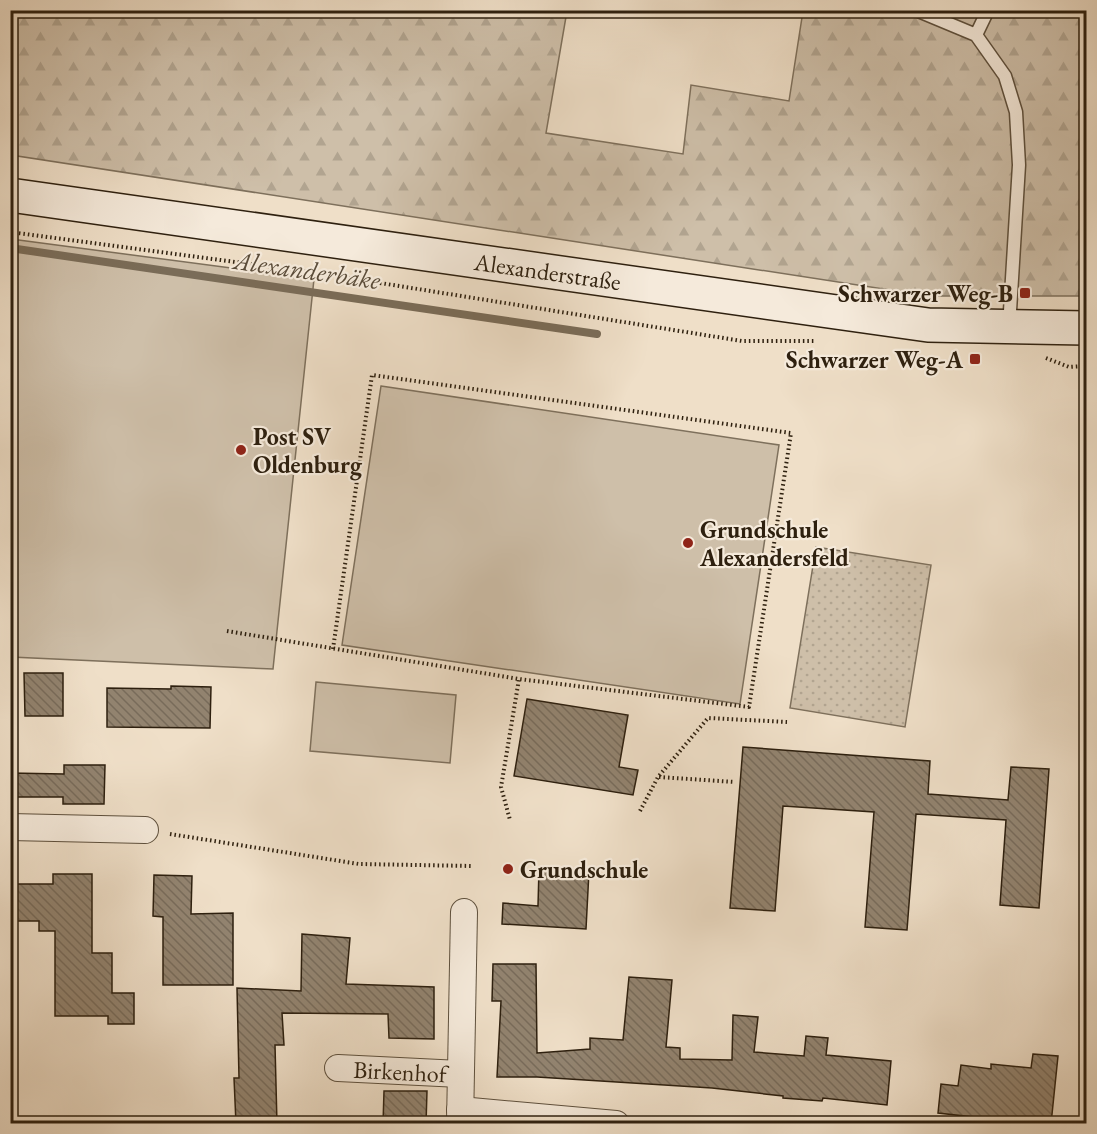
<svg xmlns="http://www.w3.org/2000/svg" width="1097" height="1134" viewBox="0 0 1097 1134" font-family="'EB Garamond',serif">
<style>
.grass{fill:#cebfa9;stroke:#7e705c;stroke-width:1.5}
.forest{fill:url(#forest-firs);stroke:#7e705c;stroke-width:1.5}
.park{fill:url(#park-dots);stroke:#7e705c;stroke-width:1.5}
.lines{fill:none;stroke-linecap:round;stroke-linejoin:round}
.stream{stroke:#7a6c58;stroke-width:8}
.building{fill:url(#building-back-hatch);stroke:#2e200f;stroke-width:1.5}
.service-casing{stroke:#5e503d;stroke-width:15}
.minor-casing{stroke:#5e503d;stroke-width:28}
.secondary-casing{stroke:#2e200f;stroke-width:36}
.path{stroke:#2e200f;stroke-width:4;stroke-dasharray:1.5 3;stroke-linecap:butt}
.service{stroke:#f5eadb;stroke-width:12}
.minor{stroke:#f5eadb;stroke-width:26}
.secondary{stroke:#f5eadb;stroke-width:33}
.poi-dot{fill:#8f2418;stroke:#f5eadb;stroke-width:2}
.labels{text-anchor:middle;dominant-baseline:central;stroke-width:4.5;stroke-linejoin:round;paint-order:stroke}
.street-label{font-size:24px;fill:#2e200f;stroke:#f5eadb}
.poi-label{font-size:24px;font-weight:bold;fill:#2e200f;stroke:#f5eadb;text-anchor:start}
.water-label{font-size:26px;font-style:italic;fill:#5a4c3a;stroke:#f5eadb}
</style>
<defs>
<pattern id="forest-firs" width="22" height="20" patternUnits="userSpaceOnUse" patternTransform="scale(1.5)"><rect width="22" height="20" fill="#cebfa9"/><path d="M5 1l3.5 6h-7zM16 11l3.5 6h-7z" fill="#b1a490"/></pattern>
<pattern id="park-dots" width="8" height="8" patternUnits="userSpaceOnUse" patternTransform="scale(1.5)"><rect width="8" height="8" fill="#cebfa9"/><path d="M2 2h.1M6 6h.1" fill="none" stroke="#b1a490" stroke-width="1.8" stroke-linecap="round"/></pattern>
<pattern id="building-back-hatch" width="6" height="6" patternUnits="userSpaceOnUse" patternTransform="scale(1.5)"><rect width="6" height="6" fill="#92836f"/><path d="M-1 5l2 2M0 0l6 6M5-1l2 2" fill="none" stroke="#786b5a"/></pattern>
</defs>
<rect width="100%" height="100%" fill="#efdfc8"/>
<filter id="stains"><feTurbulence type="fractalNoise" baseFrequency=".00333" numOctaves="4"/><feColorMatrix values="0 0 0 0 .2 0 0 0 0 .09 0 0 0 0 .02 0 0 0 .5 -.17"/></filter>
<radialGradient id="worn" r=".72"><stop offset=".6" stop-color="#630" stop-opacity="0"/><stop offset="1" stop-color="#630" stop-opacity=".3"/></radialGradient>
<path class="grass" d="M 11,239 L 314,279 L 273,669 L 11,657 Z
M 381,386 L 779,445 L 740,704 L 342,645 Z
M 316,682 L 456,695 L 450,763 L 310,751 Z"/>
<path class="forest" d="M 10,11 L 567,11 L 546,133 L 683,154 L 691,85 L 789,101 L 803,11 L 1086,11 L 1086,296 L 929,296 L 11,155 Z"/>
<path class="park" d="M 816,547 L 931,565 L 905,727 L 790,708 Z"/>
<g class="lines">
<path class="stream" d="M 10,248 L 597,334"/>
</g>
<path class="building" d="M 24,673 L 63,673 L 63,716 L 25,716 Z
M 171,686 L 211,687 L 210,728 L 107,727 L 107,688 L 171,689 Z
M 527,699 L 628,715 L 619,767 L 638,770 L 633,795 L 514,776 Z
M 743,747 L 930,761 L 928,794 L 1008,800 L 1011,767 L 1049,769 L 1039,908 L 1000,905 L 1006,820 L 916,814 L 907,930 L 865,927 L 874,812 L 783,806 L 775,911 L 730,908 Z
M 64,765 L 105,765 L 104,804 L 63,804 L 63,797 L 10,797 L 10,773 L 64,774 Z
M 539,869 L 589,871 L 586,929 L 502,924 L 503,903 L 538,906 Z
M 53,874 L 92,874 L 92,953 L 112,953 L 112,993 L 134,993 L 134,1024 L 108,1024 L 108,1016 L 55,1016 L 55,931 L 39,931 L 39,921 L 10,921 L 10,884 L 53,884 Z
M 154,875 L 192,876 L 191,914 L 233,913 L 233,985 L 163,985 L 163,917 L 153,916 Z
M 302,934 L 350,938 L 346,984 L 434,987 L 434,1039 L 389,1038 L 388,1014 L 282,1013 L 284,1045 L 275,1045 L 277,1124 L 236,1124 L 234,1078 L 239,1078 L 237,988 L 301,991 Z
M 493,964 L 536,964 L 537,1053 L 590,1049 L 590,1038 L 623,1040 L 629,977 L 672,980 L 666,1047 L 680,1048 L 680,1059 L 732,1060 L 733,1015 L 758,1017 L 754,1052 L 804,1056 L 806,1036 L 828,1038 L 826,1055 L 891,1061 L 887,1105 L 823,1098 L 822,1101 L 783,1098 L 783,1096 L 712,1088 L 537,1077 L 497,1077 L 501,1001 L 492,1001 Z
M 1033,1054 L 1058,1056 L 1051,1124 L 1008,1124 L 1009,1121 L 938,1113 L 941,1084 L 958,1086 L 961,1065 L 991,1069 L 991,1064 L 1031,1068 Z
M 384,1091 L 427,1091 L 426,1124 L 383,1124 Z"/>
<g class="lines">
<g class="service-casing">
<path id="service" d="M 916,10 L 976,35 L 1005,76 L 1016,112 L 1019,165 L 1009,327
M 976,35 L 988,10"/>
</g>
<g class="minor-casing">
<g id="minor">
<path d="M 10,827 L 145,830"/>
<path id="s1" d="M 338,1068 L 460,1074"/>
<path d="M 460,1110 L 616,1124"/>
<path d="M 460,1124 L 464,912"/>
</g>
</g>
<g class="secondary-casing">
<g id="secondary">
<path id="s2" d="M 10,195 L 928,325 L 1086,328"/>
</g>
</g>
<path class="path" d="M 10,232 L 318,273 L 742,341 L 815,341
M 1046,358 L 1069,367 L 1086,366
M 227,631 L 519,679 L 501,787 L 510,820
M 333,649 L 372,375 L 791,433 L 749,707 L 519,679
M 659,777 L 735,782
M 640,811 L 658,777 L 708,718 L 787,722
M 170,834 L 359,864 L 473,866"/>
<use href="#service" class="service"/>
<use href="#minor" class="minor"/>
<use href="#secondary" class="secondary"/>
</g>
<g class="poi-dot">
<rect x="1019" y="287" width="12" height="12" rx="3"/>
<rect x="969" y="353" width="12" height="12" rx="3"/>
<circle cx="241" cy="450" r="6"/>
<circle cx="688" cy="543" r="6"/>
<circle cx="508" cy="869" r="6"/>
</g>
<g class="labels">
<g class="street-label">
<text stroke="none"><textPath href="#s2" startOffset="543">Alexanderstraße</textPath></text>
<text stroke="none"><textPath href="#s1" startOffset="62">Birkenhof</textPath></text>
</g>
<g class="poi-label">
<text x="1013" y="293" text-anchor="end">Schwarzer Weg-B</text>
<text x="963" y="359" text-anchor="end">Schwarzer Weg-A</text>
<text x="253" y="436">Post SV<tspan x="253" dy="28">Oldenburg</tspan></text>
<text x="700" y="529">Grundschule<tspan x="700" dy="28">Alexandersfeld</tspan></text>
<text x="520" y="869">Grundschule</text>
</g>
<g class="water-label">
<text transform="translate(307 270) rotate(8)">Alexanderbäke</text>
</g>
</g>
<rect width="1097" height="1134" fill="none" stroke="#efdfc8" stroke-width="36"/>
<rect x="12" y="12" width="1073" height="1110" fill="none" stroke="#2e200f" stroke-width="3"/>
<rect x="18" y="18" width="1061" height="1098" fill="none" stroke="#2e200f" stroke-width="1.5"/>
<rect width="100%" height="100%" filter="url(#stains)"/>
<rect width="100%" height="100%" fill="url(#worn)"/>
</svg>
